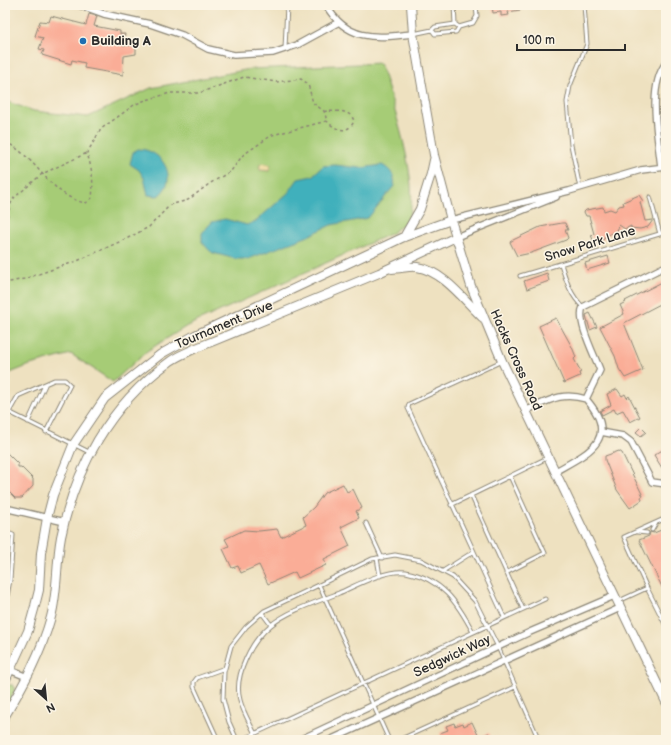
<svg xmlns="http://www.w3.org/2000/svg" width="671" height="745" viewBox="0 0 671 745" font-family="'Balsamiq Sans',sans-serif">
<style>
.green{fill:#a6cc76;stroke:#687c50}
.sand{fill:#eeda9e;stroke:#8c8264}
.water{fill:#41b0bc;stroke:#366e74}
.building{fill:#faad97}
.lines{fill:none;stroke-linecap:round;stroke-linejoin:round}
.lane-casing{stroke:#8c8676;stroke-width:5}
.street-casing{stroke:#8c8676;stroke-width:8}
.secondary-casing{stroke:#8c8676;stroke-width:10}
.path{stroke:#8c8676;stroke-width:1.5;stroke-dasharray:3 3;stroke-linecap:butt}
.lane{stroke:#fff;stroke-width:3}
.street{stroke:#fff;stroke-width:5.5}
.secondary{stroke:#fff;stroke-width:8}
.poi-dot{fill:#1f6fb2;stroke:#fcf5e5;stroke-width:1.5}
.labels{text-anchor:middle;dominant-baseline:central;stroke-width:3;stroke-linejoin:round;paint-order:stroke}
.poi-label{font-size:13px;font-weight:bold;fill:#2b2b2b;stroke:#fcf5e5;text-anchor:start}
.street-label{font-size:13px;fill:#2b2b2b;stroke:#fcf5e5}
</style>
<rect width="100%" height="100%" fill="#fcf5e5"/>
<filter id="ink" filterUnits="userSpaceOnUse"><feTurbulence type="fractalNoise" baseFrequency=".025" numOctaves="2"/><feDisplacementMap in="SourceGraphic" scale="8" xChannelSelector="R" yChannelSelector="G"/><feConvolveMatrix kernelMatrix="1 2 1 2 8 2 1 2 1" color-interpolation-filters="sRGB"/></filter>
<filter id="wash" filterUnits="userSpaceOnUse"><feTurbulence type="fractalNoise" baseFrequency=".012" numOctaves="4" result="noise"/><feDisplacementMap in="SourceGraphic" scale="16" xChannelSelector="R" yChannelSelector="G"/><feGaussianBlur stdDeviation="0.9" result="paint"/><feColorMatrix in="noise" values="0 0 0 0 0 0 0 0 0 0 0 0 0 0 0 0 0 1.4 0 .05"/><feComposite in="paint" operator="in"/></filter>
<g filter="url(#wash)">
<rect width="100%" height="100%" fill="#eee1c0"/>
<path class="green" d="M 380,63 C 391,98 422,187 408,219 C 406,224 396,229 392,233 L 187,326 L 147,351 L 113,382 L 71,354 L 30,365 L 5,375 L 5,101 L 34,111 L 88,117 L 151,88 L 250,69 Z
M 7,685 L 13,685 L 15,691 L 5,708 L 5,689 Z"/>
<path class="sand" d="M 261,163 L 271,165 L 269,171 L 260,170 L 259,167 Z"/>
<path class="water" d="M 138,149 C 163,149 180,180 158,196 L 148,195 L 144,178 L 139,170 L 130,164 L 133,152 Z
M 335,165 L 361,168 L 382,165 C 390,169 396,176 394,186 L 368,218 L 331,225 L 306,237 L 248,259 L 236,259 L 213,253 L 209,250 L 202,242 L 202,233 L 212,222 L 225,219 L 247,225 L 256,221 L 288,193 L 298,179 L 312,176 L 323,166 Z"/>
<g id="blocks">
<path class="building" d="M 492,5 L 519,5 L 520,10 L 508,12 L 509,15 L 501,16 L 501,12 L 493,13 Z
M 89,14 L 97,16 L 94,26 L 120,31 L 120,34 L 125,34 L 123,45 L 136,46 L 136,54 L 124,56 L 123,75 L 84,68 L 85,63 L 72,60 L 71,64 L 42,55 L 44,50 L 39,49 L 43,38 L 35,36 L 40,21 L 49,22 L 51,16 L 86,25 Z
M 639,195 L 643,201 L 640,202 L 645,221 L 653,220 L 648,227 L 640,229 L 631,228 L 631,226 L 625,229 L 619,225 L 617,231 L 605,236 L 603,240 L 594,242 L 591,235 L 594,234 L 589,216 L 586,216 L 584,212 L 586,210 L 603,207 L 604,211 L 610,209 L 615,211 L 619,206 L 624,205 L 623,202 Z
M 562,223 L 565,223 L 568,230 L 565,230 L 568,238 L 566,240 L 531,253 L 517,256 L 510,242 L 513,240 L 540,227 Z
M 608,256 L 610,263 L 587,270 L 585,263 Z
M 547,273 L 549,281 L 527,289 L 524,281 Z
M 666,280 L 666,301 L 624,323 L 643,370 L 625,378 L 619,369 L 615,356 L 600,327 L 624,314 L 620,305 L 626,302 L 625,301 Z
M 590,313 L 597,327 L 590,330 L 586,315 Z
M 556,318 L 572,347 L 576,357 L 574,359 L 581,372 L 579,373 L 580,376 L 564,383 L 539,326 Z
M 617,389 L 622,396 L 625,394 L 627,398 L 629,396 L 640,417 L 630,422 L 623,410 L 616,413 L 614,409 L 602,415 L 600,411 L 611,405 L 607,394 Z
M 641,427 L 646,432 L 641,436 L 636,432 Z
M 666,448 L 666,466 L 662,468 L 654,455 Z
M 5,451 L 18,464 L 18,467 L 21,467 L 33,479 L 33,486 L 22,498 L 15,498 L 5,488 Z
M 619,451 L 622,453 L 643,496 L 641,497 L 642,500 L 630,508 L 617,490 L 605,460 L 605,456 Z
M 343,484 L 347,492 L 353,489 L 362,508 L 356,511 L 359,518 L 341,527 L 350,546 L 324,559 L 326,565 L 298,578 L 295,572 L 268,584 L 259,565 L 241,573 L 238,566 L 232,568 L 223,549 L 229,546 L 225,539 L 244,530 L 259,531 L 277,529 L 281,537 L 306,525 L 303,517 L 314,507 L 324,493 Z
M 666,528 L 666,595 L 639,540 L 649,536 L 650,532 L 654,533 Z
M 472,722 L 479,737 L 489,733 L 492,740 L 443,740 L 440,733 L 448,730 L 446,726 L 454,723 L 455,726 L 463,723 L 464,726 Z"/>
</g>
</g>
<g filter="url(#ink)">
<use href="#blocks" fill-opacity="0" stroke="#8c8676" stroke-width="1"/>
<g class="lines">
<g class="lane-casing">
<path id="lane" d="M 454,5 L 455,24
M 432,30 L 435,34 L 456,32 L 459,27 L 473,23 L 477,16 L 476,5
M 413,34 L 432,30 L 435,27 L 455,24 L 459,27
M 285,49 L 287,5
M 580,188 L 571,145 L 567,102 L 570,86 L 587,44 L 584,5
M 650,197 L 660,234
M 561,264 C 566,280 570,295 583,307
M 520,276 L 666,232
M 502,361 L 409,404 L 408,408 L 504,617
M 28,422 L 45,385
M 46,432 L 70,385 L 65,380 L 54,380 L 18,396 L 9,412 L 89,452
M 471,495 L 523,609
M 451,505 L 547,458
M 366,523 L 382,558
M 652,530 L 656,523
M 5,532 L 13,535 L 10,580 L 5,606
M 637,532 L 647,533
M 377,558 L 380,576
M 443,571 L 473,552
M 506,573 L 545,553 L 510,476
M 319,585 L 389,740
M 647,588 L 666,626
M 619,601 L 647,588 L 624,537 L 664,519 L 666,523
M 262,613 L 271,625
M 255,734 C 250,723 243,712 240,700 C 233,676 252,640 271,625 C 290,610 317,602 339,593 C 357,585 386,569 406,572 C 442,579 457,602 473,632
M 218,740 L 194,687 L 194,682 L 197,678 L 225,668
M 237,740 L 229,722 L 223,699 L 224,672 L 231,646 L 246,627 L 264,611 L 319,585 L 372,559 L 395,555 L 421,560 L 453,577 L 475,601 L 498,647 L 539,740
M 241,740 L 545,599
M 399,740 L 515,687"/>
</g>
<g class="street-casing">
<path id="street" d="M 79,5 L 104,14 L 150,24 L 182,35 L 208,49 L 234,55 L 273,53 L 297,45 L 339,22
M 326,5 C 347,42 376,38 413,34
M 661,167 C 658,137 647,87 666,63
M 451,220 L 569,191 L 641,170 L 666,167
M 456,237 L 556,197
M 586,399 L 600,370 C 595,356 576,321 583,307 L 666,266
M 525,411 C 548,401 561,391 586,399 C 621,439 588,453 556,471
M 601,432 L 623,436 L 631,442 L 652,482 L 666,484
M 5,508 L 65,522
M 5,668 L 27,677
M 299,740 L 530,632 L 614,596
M 330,740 L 620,608"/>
</g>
<g class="secondary-casing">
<path id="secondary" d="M 411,5 L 413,34 L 434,155 L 451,220 L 471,286 L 502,361 L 666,702
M 404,237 L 420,209 L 431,174 L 434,160
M 392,269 C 400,269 409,266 417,267 C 443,271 464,300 482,317
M 5,681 L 28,631 L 35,606 L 39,590 L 41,553 L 47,518 L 53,495 L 73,445 L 105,398 L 161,354 L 195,335 L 404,237 L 451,220
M 5,716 C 24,684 41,653 51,617 C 58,591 56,563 61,537 C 75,468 110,405 168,363 C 175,357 186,353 194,349 L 379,273 L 456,237"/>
</g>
<path class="path" d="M 324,111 C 334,112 350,108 354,121 C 348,135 335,130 327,121
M 5,142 C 36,155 50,197 86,203 L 92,198 C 94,181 92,169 87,153 L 101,129 L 134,105 L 143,101 L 170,93 L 199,93 L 244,77 L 276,82 L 301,79 L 308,84 L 313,103 L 324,111 L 327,121 L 272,135 L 243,155 L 231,171 L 209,184 L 188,200 L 170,205 L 149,227 L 128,238 L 77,261 L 24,279 L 5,283
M 5,228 L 10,205 L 14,198 L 42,174 L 87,153"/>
<use href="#lane" class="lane"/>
<use href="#street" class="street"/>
<use href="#secondary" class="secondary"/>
</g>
</g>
<circle class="poi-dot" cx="83" cy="41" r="4"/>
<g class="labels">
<g class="poi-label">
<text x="91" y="41">Building A</text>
</g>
<g class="street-label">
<text transform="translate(590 244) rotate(-17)">Snow Park Lane</text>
<text transform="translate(224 325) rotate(-23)">Tournament Drive</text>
<text transform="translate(516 360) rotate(66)">Hacks Cross Road</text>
<text transform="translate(452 656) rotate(-25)">Sedgwick Way</text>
</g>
</g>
<rect width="671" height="745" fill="none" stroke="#fcf5e5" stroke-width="20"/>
<g transform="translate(46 699) rotate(153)" stroke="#fcf5e5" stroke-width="3" paint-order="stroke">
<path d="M0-3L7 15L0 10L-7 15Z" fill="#2b2b2b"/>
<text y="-6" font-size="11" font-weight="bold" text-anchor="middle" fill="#2b2b2b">N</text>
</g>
<path d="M517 44v6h108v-6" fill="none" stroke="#2b2b2b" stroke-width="2"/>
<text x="523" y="44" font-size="12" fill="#2b2b2b" stroke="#fcf5e5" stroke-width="3" paint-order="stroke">100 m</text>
</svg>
